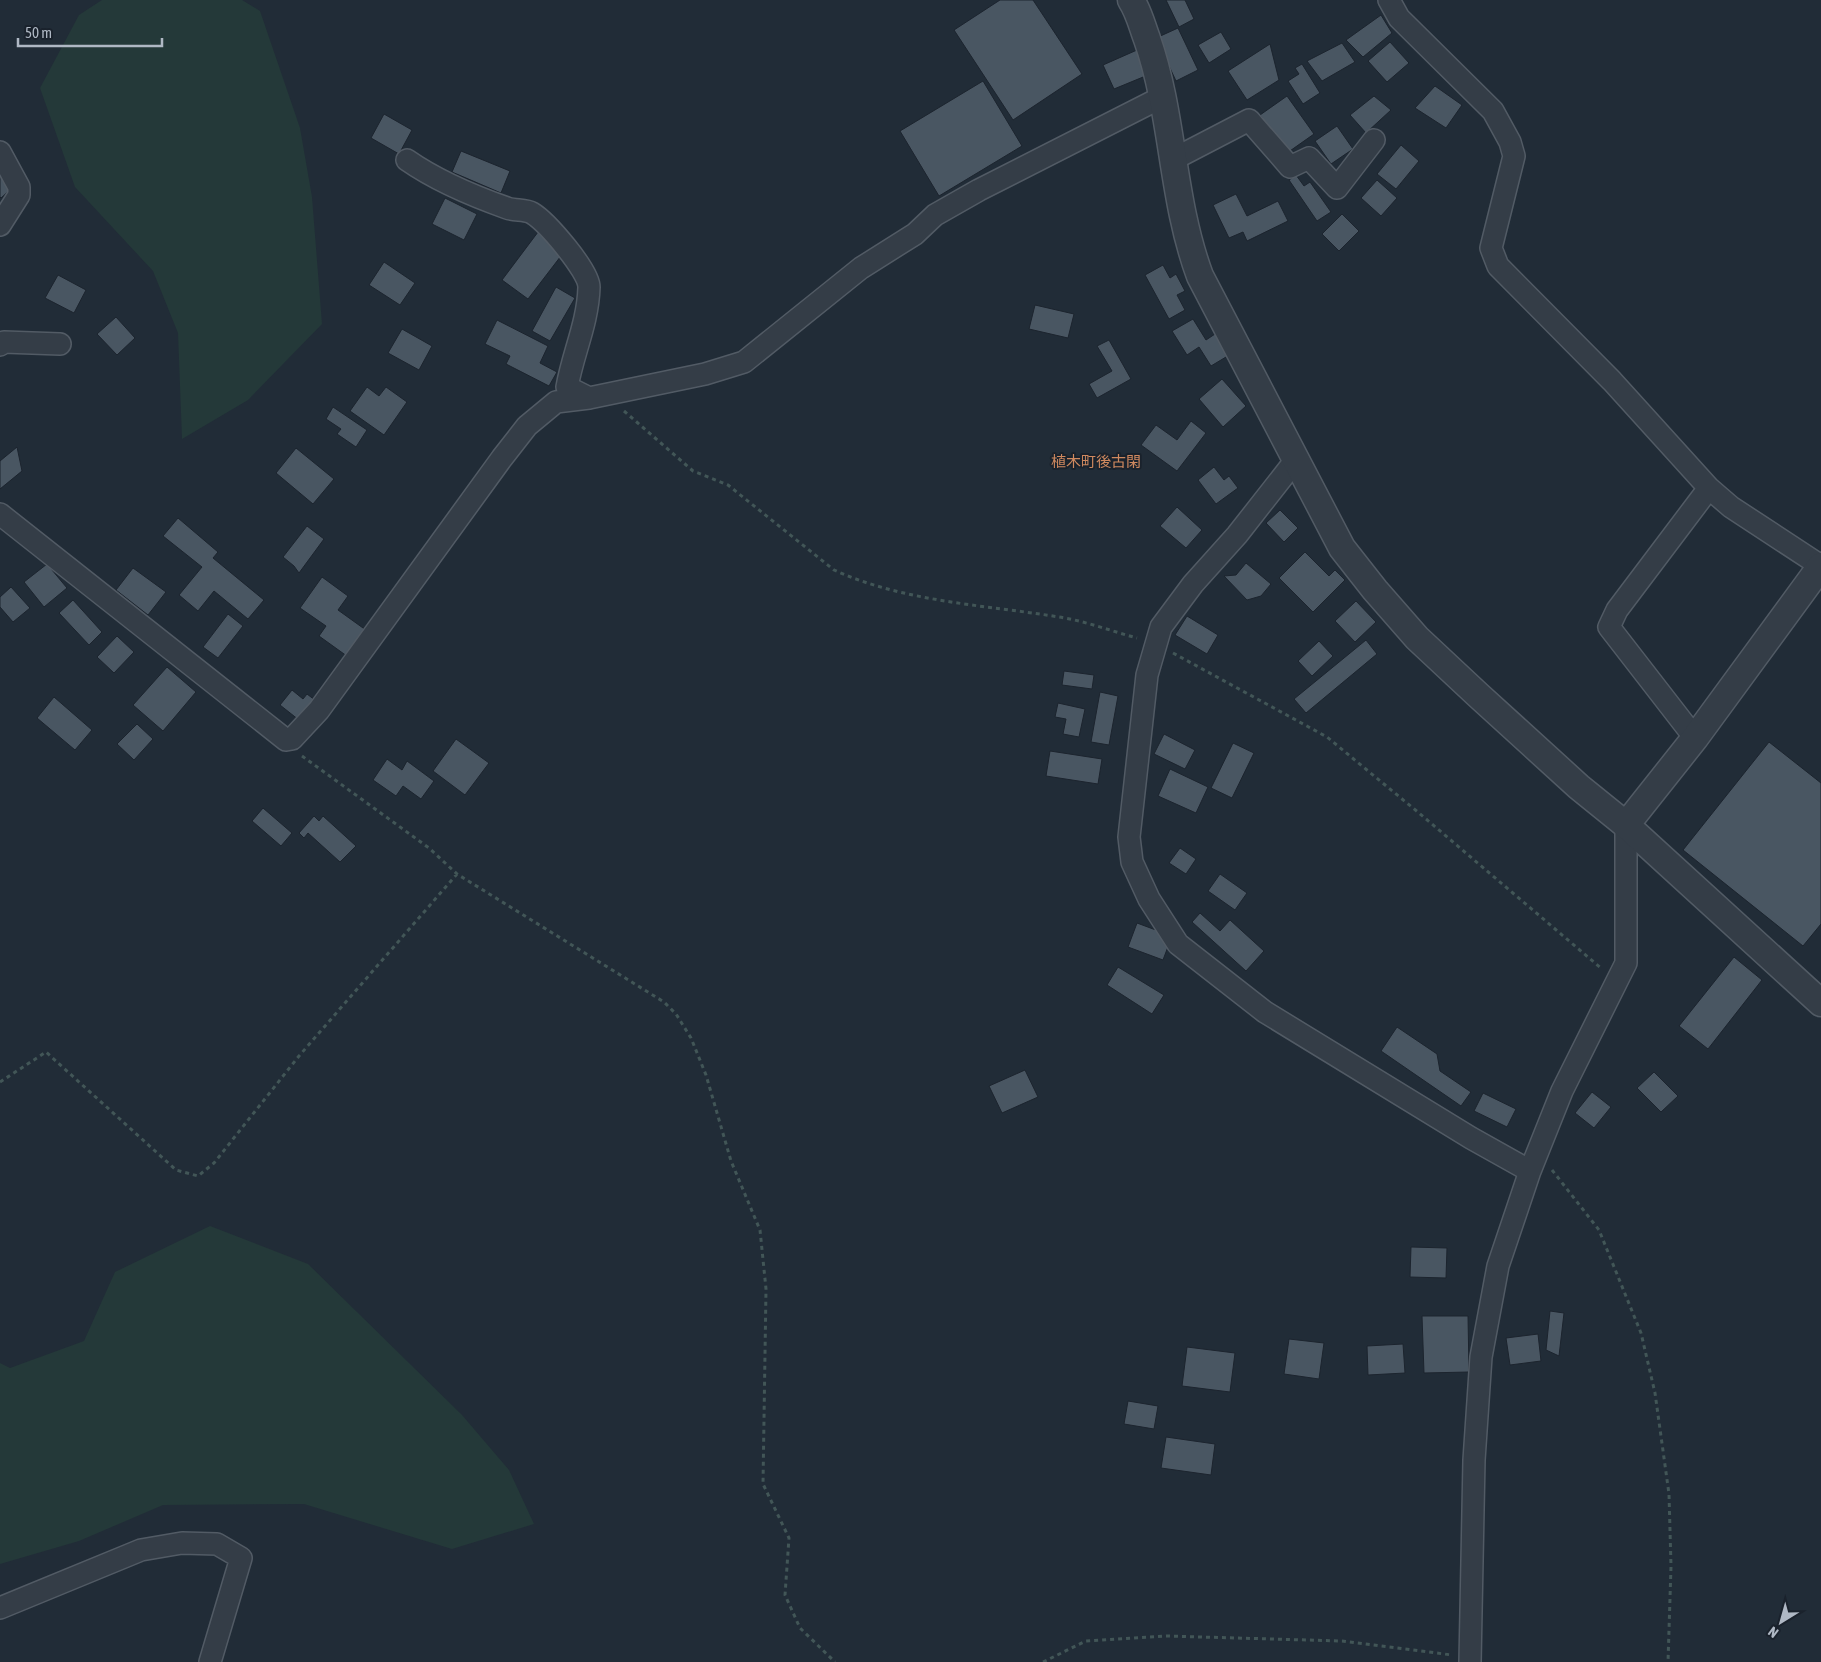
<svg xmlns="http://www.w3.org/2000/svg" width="1821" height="1662" viewBox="0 0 1821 1662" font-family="'Asap Condensed','Noto Sans JP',sans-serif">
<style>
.green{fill:#243939}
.building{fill:#495662;stroke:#1c242e}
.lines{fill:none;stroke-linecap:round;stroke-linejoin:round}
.minor-casing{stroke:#525b65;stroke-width:24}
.tertiary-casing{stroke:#525b65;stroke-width:29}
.path{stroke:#425657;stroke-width:3;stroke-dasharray:4 4;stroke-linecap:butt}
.minor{stroke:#343d47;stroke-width:21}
.tertiary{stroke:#343d47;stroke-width:26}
.labels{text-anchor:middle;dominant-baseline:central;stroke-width:4;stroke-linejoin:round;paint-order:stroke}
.quarter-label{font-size:15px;fill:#cf895f;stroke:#1a222c}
</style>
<rect width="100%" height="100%" fill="#212c37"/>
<path class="green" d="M 102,0 L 242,0 L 260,11 L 300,128 L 312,197 L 322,324 L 248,400 L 182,439 L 178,333 L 153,271 L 75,187 L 40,88 L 79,15 Z
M 210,1226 L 308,1264 L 462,1415 L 509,1470 L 534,1524 L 452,1549 L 304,1504 L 163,1505 L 79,1541 L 0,1564 L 0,1363 L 10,1368 L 84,1341 L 115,1272 Z"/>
<path class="building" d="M 1000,0 L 1033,0 L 1082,74 L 1013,120 L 954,30 Z
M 1166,0 L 1185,0 L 1194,19 L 1179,27 Z
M 1381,15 L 1392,33 L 1363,57 L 1346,40 Z
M 1178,28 L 1198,70 L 1176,81 L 1156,38 Z
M 1221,32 L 1231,49 L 1209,63 L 1198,45 Z
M 1390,42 L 1409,63 L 1387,82 L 1368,61 Z
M 1342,43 L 1355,62 L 1322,81 L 1307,61 Z
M 1270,44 L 1279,80 L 1247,100 L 1228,71 Z
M 1137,50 L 1148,75 L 1114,89 L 1103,65 Z
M 1302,64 L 1320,93 L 1303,104 L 1288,81 L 1299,74 L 1295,68 Z
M 983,81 L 1022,146 L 939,196 L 900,131 Z
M 1435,86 L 1462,105 L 1446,128 L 1415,108 Z
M 1287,96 L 1314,134 L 1287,153 L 1260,115 Z
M 1374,96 L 1391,110 L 1366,133 L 1350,115 Z
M 384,114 L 412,130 L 399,154 L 371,138 Z
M 1337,126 L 1353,149 L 1331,164 L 1315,141 Z
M 1401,145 L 1419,161 L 1396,189 L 1377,174 Z
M 461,151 L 510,171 L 501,193 L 452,172 Z
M 0,174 L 12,188 L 1,198 L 0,197 Z
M 1296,175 L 1304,186 L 1310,182 L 1331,212 L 1317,221 L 1289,180 Z
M 1377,180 L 1397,198 L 1381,216 L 1361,198 Z
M 1236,194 L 1247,216 L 1278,201 L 1288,221 L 1247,241 L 1243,232 L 1229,238 L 1213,205 Z
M 445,198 L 477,214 L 464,240 L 432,224 Z
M 1342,214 L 1359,231 L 1339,251 L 1322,234 Z
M 538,232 L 564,252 L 528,299 L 502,280 Z
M 384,262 L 415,283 L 400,305 L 369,285 Z
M 1163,265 L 1170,278 L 1176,274 L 1185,291 L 1177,295 L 1185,310 L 1169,319 L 1145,275 Z
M 58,275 L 86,290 L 74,313 L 45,298 Z
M 556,287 L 575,298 L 550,341 L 532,331 Z
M 1035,305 L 1074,314 L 1068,338 L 1029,329 Z
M 116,317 L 135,338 L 117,355 L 97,334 Z
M 1193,319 L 1206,340 L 1218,332 L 1231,354 L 1211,366 L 1199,347 L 1187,355 L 1172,331 Z
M 497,320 L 548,346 L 540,363 L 557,372 L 549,386 L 506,364 L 510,356 L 485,344 Z
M 402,329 L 432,346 L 419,370 L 388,353 Z
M 1109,340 L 1131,379 L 1097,398 L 1089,384 L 1112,371 L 1097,346 Z
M 1222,379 L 1246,406 L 1223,427 L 1199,399 Z
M 367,387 L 379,396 L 386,387 L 407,402 L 384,435 L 350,411 Z
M 333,407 L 367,430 L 356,447 L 337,434 L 341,429 L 326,419 Z
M 1191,421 L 1206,433 L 1177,471 L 1141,445 L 1156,425 L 1177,440 Z
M 17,447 L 22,471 L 0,489 L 0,461 Z
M 296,448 L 334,479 L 313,504 L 276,473 Z
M 1214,467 L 1224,480 L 1229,476 L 1238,488 L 1216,504 L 1198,480 Z
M 1177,507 L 1202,530 L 1186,548 L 1160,526 Z
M 1280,510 L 1298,528 L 1284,542 L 1266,523 Z
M 178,518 L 218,552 L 213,558 L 264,600 L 248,619 L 214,591 L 198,611 L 179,595 L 202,567 L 163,536 Z
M 307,526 L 324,539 L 299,573 L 294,566 L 283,557 Z
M 1305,552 L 1329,576 L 1335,570 L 1345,580 L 1313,612 L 1279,578 Z
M 1246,563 L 1271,584 L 1261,596 L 1247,600 L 1224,576 L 1236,575 Z
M 47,564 L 67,588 L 44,607 L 24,582 Z
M 133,568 L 166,592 L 148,615 L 116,590 Z
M 322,577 L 348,596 L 338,610 L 370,633 L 351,659 L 319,636 L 326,626 L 300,608 Z
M 11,587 L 30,608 L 13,622 L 0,607 L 0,597 Z
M 73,600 L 102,632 L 89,645 L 59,613 Z
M 1356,601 L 1376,622 L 1355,642 L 1335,621 Z
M 228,614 L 243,626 L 218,658 L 203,647 Z
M 1187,616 L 1218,635 L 1207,654 L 1175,635 Z
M 117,636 L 134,652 L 114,673 L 97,657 Z
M 1366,640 L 1377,654 L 1306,713 L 1294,699 Z
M 1319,641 L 1333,656 L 1312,676 L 1298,661 Z
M 167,667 L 196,692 L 163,731 L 133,705 Z
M 1064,671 L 1094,675 L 1092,689 L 1062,685 Z
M 292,690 L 303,699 L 307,694 L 320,704 L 304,724 L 280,705 Z
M 1100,692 L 1118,696 L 1109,745 L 1091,742 Z
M 54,697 L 92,730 L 75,750 L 37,718 Z
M 1058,703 L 1085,709 L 1079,737 L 1063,734 L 1066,719 L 1055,717 Z
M 137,724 L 153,739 L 134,760 L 117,744 Z
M 1164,734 L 1195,750 L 1185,769 L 1154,754 Z
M 456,739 L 489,763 L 465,795 L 433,771 Z
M 1769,742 L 1821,783 L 1821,924 L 1803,946 L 1683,850 Z
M 1233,743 L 1254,753 L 1232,798 L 1211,788 Z
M 1050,751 L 1102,759 L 1098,784 L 1046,776 Z
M 387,759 L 402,770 L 407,761 L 434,781 L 421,799 L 403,786 L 396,796 L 373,780 Z
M 1170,769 L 1208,787 L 1196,813 L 1158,796 Z
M 263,808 L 292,833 L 281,846 L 252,821 Z
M 314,816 L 319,821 L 323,816 L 356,846 L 340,862 L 308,833 L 304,838 L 299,833 Z
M 1180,848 L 1196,859 L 1186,874 L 1169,863 Z
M 1220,874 L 1247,893 L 1235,910 L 1208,891 Z
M 1200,913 L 1220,931 L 1230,920 L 1264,951 L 1246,971 L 1192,922 Z
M 1137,923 L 1172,936 L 1163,960 L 1128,947 Z
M 1734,957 L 1762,980 L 1708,1049 L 1679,1026 Z
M 1118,967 L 1164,995 L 1152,1014 L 1107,985 Z
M 1397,1027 L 1437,1054 L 1440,1071 L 1471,1092 L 1461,1106 L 1381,1051 Z
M 1025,1070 L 1038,1097 L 1002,1113 L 989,1086 Z
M 1654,1072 L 1678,1096 L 1661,1112 L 1637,1088 Z
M 1592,1092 L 1611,1107 L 1594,1128 L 1575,1113 Z
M 1483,1093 L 1516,1109 L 1507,1127 L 1474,1111 Z
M 1411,1247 L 1447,1248 L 1446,1278 L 1410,1277 Z
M 1550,1311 L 1564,1313 L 1559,1356 L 1546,1350 Z
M 1422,1316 L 1468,1316 L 1469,1372 L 1424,1373 Z
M 1538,1334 L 1541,1361 L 1510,1365 L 1506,1338 Z
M 1289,1339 L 1324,1343 L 1319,1379 L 1284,1374 Z
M 1403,1344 L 1405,1373 L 1368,1375 L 1367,1346 Z
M 1187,1347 L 1235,1353 L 1230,1392 L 1182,1386 Z
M 1128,1401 L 1158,1406 L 1154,1429 L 1124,1424 Z
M 1166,1437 L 1215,1444 L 1211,1475 L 1161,1468 Z"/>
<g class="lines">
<g class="minor-casing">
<path id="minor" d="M 1389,0 L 1399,18 L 1493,111 L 1510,142 L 1514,156 L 1491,248 L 1498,266 L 1612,381 L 1709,488 L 1731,507 L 1821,566
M 0,152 L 19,187 L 19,195 L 0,225
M 407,160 C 437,181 473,196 507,208 C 515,211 525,209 532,213 C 547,222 589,271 589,287 C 588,323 573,353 567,387 L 589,398
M 1172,160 L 1249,120 L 1290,167 L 1309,158 L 1337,188 L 1374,140
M 0,345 L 4,342 L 60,344
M 1295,461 L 1237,535 L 1193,584 L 1161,627 L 1147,675 L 1129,837 L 1132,862 L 1149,899 L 1178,944 L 1265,1012 L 1471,1138 L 1530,1171
M 0,514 L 286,740 L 292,739 L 319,710 L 502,458 L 527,426 L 556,402 L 589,398 L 705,374 L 744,362 L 861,268 L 915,234 L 935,215 L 979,190 L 1162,97
M 1695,738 L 1609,627 L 1617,610 L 1709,488
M 0,1608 L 141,1550 L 182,1543 L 217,1544 L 241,1558 L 210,1662
M 1470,1662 L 1474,1460 L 1481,1357 L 1498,1266 L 1530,1171 L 1562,1091 L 1626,963 L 1626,825"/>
</g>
<g class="tertiary-casing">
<path id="tertiary" d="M 1131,0 C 1139,12 1142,26 1147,39 C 1174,116 1171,198 1200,276 L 1342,548 L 1375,590 L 1417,638 L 1478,695 L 1579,787 L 1626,825 L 1821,1003
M 1626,825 L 1695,738 L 1821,566"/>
</g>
<path class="path" d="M 624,411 L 693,471 L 728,485 L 834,570 C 904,602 985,605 1059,617 C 1085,621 1111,631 1137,638
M 1173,653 L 1327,737 L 1419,813 L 1602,969
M 302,756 L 429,848 L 457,874 L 664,1002 L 676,1014 L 691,1038 L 706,1075 L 731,1161 L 760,1230 L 766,1289 L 763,1484 L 789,1538 L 785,1595 L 800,1628 L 835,1662
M 0,1082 L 46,1052 L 176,1170 L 198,1176 L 214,1163 L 299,1056 L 457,874
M 1552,1170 L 1599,1230 L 1641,1333 L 1655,1393 L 1669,1494 L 1671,1566 L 1668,1662
M 1043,1662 L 1086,1641 L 1166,1636 L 1342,1641 L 1452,1655"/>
<use href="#minor" class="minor"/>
<use href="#tertiary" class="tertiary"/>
</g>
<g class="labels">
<g class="quarter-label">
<text x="1096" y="461">植木町後古閑</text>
</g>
</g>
<g transform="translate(1781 1622) rotate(217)" stroke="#1a222c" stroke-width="4" paint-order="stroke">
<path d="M0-4L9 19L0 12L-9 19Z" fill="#afb8c4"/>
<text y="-8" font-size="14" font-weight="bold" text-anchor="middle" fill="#afb8c4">N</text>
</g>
<path d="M18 38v8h144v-8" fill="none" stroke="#afb8c4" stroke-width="2.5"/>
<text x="25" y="38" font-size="15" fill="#afb8c4" stroke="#1a222c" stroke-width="4" paint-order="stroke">50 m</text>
</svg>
